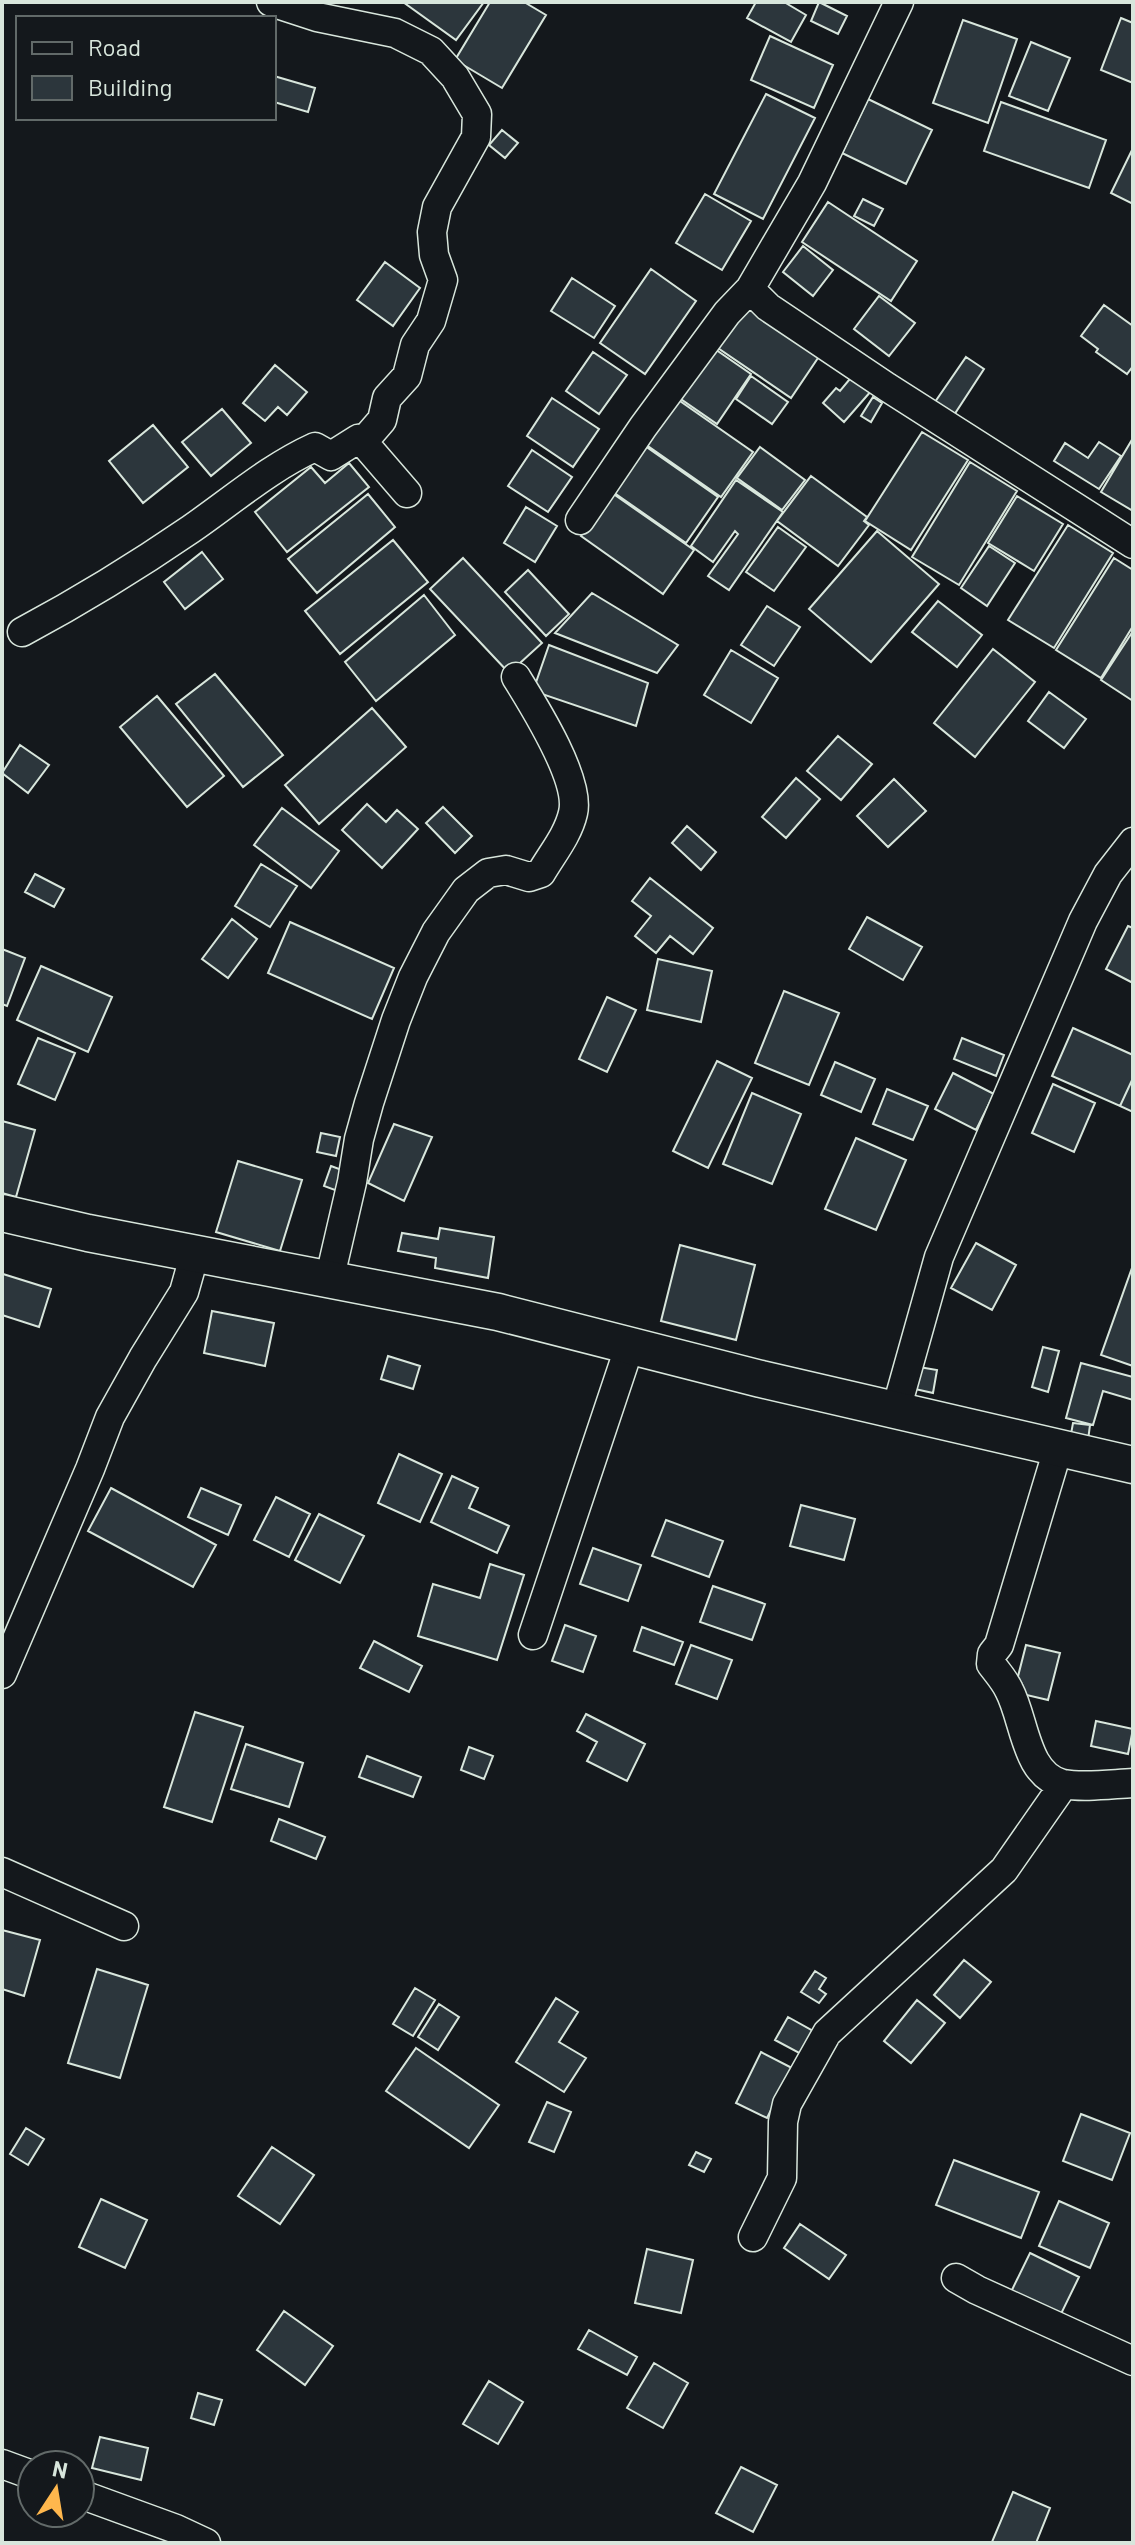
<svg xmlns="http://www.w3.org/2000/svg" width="1135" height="2545" viewBox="0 0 1135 2545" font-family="Barlow,sans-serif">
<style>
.building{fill:#2c363c;stroke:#d8e6dc;stroke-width:2}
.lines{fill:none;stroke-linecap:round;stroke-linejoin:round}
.minor-casing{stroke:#d8e6dc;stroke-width:31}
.tertiary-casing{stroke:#d8e6dc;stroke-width:39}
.minor{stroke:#14181c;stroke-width:28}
.tertiary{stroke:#14181c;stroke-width:36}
</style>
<rect width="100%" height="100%" fill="#14181c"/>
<path class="building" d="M 403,2 L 484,2 L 456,40 Z
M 490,2 L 524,2 L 546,15 L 502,88 L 455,60 Z
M 756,2 L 784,2 L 806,15 L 791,42 L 747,18 Z
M 819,2 L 847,16 L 838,34 L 811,21 Z
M 1121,18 L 1133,23 L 1133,83 L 1101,70 Z
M 963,20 L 1017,39 L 988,123 L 933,103 Z
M 770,36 L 833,65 L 814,108 L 751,80 Z
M 1031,42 L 1070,58 L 1048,111 L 1009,96 Z
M 274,76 L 315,88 L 308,112 L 274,102 Z
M 766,94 L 815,118 L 763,219 L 714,194 Z
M 868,99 L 932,130 L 906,184 L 842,153 Z
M 1001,102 L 1106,140 L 1089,188 L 984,151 Z
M 502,130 L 518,143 L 505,158 L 489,145 Z
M 1133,148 L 1133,204 L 1111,193 Z
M 705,194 L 751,221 L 722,270 L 676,243 Z
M 863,199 L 883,209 L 874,226 L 854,216 Z
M 828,202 L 917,261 L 891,301 L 802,242 Z
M 803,246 L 833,270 L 813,296 L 783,272 Z
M 385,262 L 420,288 L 393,326 L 357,300 Z
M 651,269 L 696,301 L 645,374 L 600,343 Z
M 572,278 L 615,306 L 594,338 L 551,311 Z
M 879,296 L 915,323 L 889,356 L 854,329 Z
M 744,298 L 822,352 L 791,398 L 712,344 Z
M 1104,305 L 1133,326 L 1133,366 L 1127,374 L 1096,352 L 1098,349 L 1081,336 Z
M 709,345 L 751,374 L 717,424 L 675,395 Z
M 593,352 L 627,375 L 599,414 L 566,391 Z
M 966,357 L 984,369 L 954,415 L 935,402 Z
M 275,365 L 307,392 L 287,415 L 278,407 L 265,421 L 243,403 Z
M 854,374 L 872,390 L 844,422 L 823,403 L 836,388 L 840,391 Z
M 751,376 L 788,402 L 772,424 L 736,399 Z
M 873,397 L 882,403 L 871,422 L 861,416 Z
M 552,398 L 599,429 L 573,467 L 527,436 Z
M 677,399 L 753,452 L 721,497 L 645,444 Z
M 222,409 L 251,443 L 211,476 L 182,442 Z
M 153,425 L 188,467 L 143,503 L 109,461 Z
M 922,432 L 968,460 L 911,550 L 865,521 Z
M 1133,438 L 1133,511 L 1101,492 Z
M 1099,442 L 1121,456 L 1099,489 L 1054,461 L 1065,443 L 1088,458 Z
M 645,446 L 718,497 L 686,543 L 613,492 Z
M 760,447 L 805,480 L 782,510 L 737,478 Z
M 532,450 L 572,477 L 548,512 L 508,486 Z
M 970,462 L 1017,491 L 959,585 L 912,557 Z
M 349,463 L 369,487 L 287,552 L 255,512 L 311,467 L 325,483 Z
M 811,476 L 867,517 L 864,521 L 869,525 L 838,566 L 777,521 Z
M 736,480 L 783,512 L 729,590 L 708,576 L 738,534 L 735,531 L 713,562 L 691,546 Z
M 612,493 L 694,550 L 663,594 L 581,536 Z
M 368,494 L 395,527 L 317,593 L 288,559 Z
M 1017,496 L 1063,524 L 1034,571 L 988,543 Z
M 526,507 L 557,526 L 535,562 L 504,543 Z
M 1068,525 L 1113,553 L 1054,648 L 1008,620 Z
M 778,527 L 806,547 L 774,591 L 746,572 Z
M 877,531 L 939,584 L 871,662 L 809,609 Z
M 393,540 L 428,582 L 340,654 L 305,611 Z
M 989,546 L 1015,563 L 987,606 L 961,588 Z
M 202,552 L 223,579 L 185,609 L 164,582 Z
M 463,558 L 542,643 L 509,673 L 430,589 Z
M 1114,558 L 1133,570 L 1133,626 L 1101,678 L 1056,650 Z
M 528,570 L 569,614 L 546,636 L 505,592 Z
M 592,593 L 678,645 L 657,673 L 555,633 Z
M 424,595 L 455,635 L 376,701 L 345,662 Z
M 938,601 L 982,635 L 957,667 L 912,632 Z
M 767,606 L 800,627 L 774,666 L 741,645 Z
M 1133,631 L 1133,701 L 1101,680 Z
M 549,645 L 648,683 L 636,726 L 533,691 Z
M 993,649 L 1035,682 L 975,757 L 934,723 Z
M 731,650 L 778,678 L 751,723 L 704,695 Z
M 215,674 L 283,755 L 243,787 L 176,704 Z
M 1049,692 L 1086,719 L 1064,748 L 1028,721 Z
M 157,696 L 224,776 L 187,807 L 120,727 Z
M 372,708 L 406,747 L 319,824 L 285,785 Z
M 838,736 L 872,764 L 841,800 L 807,771 Z
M 20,745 L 49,765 L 28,793 L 2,773 Z
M 796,778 L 820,799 L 786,838 L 762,817 Z
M 894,779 L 926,811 L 888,847 L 857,816 Z
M 367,804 L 386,822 L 397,810 L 418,829 L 382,868 L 342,830 Z
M 443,807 L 472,836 L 455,853 L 426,823 Z
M 282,808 L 339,851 L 311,888 L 254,845 Z
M 687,826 L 716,852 L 701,870 L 672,843 Z
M 261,864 L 297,886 L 270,927 L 235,906 Z
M 35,874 L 64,889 L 54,907 L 25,892 Z
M 650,878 L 713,928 L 693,954 L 670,936 L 656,953 L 635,936 L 651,916 L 632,901 Z
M 867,917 L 922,947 L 903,980 L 849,949 Z
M 232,919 L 257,939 L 228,978 L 202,959 Z
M 290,922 L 394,968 L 372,1019 L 268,973 Z
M 1128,926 L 1133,928 L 1133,983 L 1106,969 Z
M 2,949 L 25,958 L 7,1006 L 2,1004 Z
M 658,959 L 712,971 L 701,1022 L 647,1010 Z
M 41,966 L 112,997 L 88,1052 L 17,1020 Z
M 784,991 L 839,1013 L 809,1085 L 755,1063 Z
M 607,997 L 636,1010 L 607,1072 L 579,1059 Z
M 1073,1028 L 1133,1055 L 1133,1078 L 1120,1106 L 1052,1076 Z
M 38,1038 L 75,1053 L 55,1100 L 18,1084 Z
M 962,1038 L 1004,1055 L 996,1076 L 954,1059 Z
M 717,1061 L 752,1078 L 708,1168 L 673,1151 Z
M 835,1062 L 875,1079 L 861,1112 L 821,1095 Z
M 953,1073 L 994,1094 L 976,1130 L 935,1109 Z
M 1133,1078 L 1133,1112 L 1120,1106 Z
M 1053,1084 L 1095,1103 L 1074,1152 L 1032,1133 Z
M 887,1089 L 928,1106 L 913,1140 L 873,1124 Z
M 752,1093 L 801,1114 L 772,1184 L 723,1164 Z
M 2,1121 L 35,1130 L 16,1197 L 2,1193 Z
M 394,1124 L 432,1137 L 404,1201 L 368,1183 Z
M 321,1133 L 340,1137 L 336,1156 L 317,1152 Z
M 856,1138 L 906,1160 L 876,1230 L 825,1209 Z
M 238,1161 L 302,1180 L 280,1251 L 216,1232 Z
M 331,1166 L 350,1173 L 343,1193 L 324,1186 Z
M 440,1228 L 494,1237 L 488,1278 L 435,1268 L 436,1258 L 398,1251 L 402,1233 L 438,1239 Z
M 976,1243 L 1016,1265 L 992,1310 L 951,1288 Z
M 680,1245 L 755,1265 L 736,1340 L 661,1321 Z
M 1133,1265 L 1133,1366 L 1101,1355 Z
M 3,1274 L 51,1289 L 39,1327 L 2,1315 Z
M 212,1311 L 274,1323 L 265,1366 L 204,1353 Z
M 1043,1347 L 1059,1351 L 1048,1392 L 1032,1387 Z
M 388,1356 L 420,1366 L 413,1389 L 381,1379 Z
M 1081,1363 L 1133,1377 L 1133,1400 L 1103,1391 L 1093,1425 L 1066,1418 Z
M 919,1367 L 937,1370 L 933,1393 L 915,1389 Z
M 1073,1423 L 1090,1425 L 1087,1448 L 1069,1445 Z
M 399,1454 L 442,1474 L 420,1522 L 378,1503 Z
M 452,1476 L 478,1488 L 469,1508 L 509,1526 L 497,1553 L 431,1522 Z
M 111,1488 L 216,1545 L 193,1587 L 88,1531 Z
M 201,1488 L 241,1505 L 228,1535 L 188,1517 Z
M 276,1497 L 310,1514 L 289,1557 L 254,1540 Z
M 801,1505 L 855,1519 L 844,1560 L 790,1546 Z
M 319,1514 L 364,1536 L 340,1583 L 295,1560 Z
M 666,1520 L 723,1541 L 709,1577 L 652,1556 Z
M 593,1548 L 641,1565 L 628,1601 L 580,1584 Z
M 490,1564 L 524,1575 L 497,1660 L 418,1636 L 433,1584 L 480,1598 Z
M 713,1586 L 765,1604 L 752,1640 L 700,1622 Z
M 565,1625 L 596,1636 L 583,1672 L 552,1661 Z
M 642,1627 L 683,1642 L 674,1665 L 634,1651 Z
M 374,1641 L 422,1666 L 409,1692 L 360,1668 Z
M 691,1645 L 732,1660 L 717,1699 L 676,1684 Z
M 1026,1645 L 1060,1653 L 1048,1700 L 1014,1692 Z
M 195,1712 L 243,1727 L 212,1822 L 164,1807 Z
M 586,1714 L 645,1744 L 627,1781 L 587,1761 L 597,1742 L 577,1731 Z
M 1096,1721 L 1133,1729 L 1128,1754 L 1091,1746 Z
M 246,1744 L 303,1763 L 289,1807 L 231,1789 Z
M 469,1747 L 493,1756 L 484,1779 L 461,1770 Z
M 367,1756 L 421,1777 L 413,1797 L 359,1777 Z
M 279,1819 L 325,1837 L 316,1859 L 271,1841 Z
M 2,1930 L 40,1940 L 24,1996 L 2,1989 Z
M 964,1960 L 991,1982 L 960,2018 L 934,1995 Z
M 97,1969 L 148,1985 L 120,2078 L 68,2063 Z
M 815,1971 L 826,1978 L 819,1989 L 826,1994 L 819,2003 L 801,1992 Z
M 415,1988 L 435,2000 L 413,2036 L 393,2024 Z
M 556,1998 L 578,2012 L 559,2042 L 586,2058 L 564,2092 L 516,2062 Z
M 917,2000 L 945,2023 L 911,2063 L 884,2041 Z
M 439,2004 L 459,2017 L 438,2050 L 418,2037 Z
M 788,2017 L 813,2031 L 801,2054 L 775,2040 Z
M 416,2048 L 499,2105 L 469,2148 L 386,2091 Z
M 761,2052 L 792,2068 L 767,2118 L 736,2103 Z
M 547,2102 L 571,2112 L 554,2152 L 529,2142 Z
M 1081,2114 L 1130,2133 L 1112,2180 L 1063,2161 Z
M 26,2128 L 44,2139 L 28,2165 L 10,2154 Z
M 272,2147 L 314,2175 L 280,2224 L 238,2196 Z
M 696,2152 L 711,2159 L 704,2172 L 689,2165 Z
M 954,2160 L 1039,2192 L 1021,2238 L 936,2205 Z
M 101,2199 L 147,2220 L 125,2268 L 79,2247 Z
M 1059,2201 L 1109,2223 L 1090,2268 L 1039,2246 Z
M 800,2224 L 846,2255 L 829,2279 L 784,2248 Z
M 647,2249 L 693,2260 L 681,2313 L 635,2303 Z
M 1030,2253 L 1079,2277 L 1058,2320 L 1009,2296 Z
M 284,2311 L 333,2346 L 305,2385 L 257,2350 Z
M 589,2330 L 637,2357 L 627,2375 L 578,2349 Z
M 654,2363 L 688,2383 L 663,2428 L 627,2408 Z
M 489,2381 L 523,2402 L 498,2444 L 463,2424 Z
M 198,2393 L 222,2400 L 214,2425 L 191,2418 Z
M 100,2437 L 148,2448 L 141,2480 L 92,2468 Z
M 741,2467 L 777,2485 L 753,2532 L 716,2513 Z
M 1013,2492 L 1050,2508 L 1036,2543 L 992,2542 Z"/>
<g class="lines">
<g class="minor-casing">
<path id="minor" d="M 271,2 L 317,17 L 395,33 L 431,51 L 455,77 L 477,114 L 476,137 L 437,207 L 432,232 L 434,255 L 443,280 L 431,321 L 415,345 L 407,376 L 387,398 L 382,420 L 363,442 L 407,493
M 899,2 L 812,183 L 750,289 L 768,307 L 887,387 L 1133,544
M 580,520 L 643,427 L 727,313 L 750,289
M 22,632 C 80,601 137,566 191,529 C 233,500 269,468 315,447 L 331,456 L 358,439 L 363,442
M 329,1281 L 352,1182 L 359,1139 L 369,1103 L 396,1020 L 413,977 L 436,932 L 466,890 L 488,873 L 506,870 L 529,877 L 541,873 C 552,854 568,835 573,813 C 581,780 534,706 516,677
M 896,1410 L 939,1257 L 1083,921 L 1108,874 L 1133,842
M 1058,1449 L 999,1645 L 992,1654 L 991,1664 C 997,1672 1005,1681 1009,1690 C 1025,1720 1025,1775 1063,1784 C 1084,1788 1112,1784 1133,1783
M 533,1635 L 630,1345
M 2,1674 L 90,1469 L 110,1417 L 143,1358 L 184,1292 L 195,1253
M 2,1872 L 124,1926
M 753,2237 L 782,2178 L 783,2122 L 787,2104 L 827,2033 L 1004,1870 L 1064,1784
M 956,2278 L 977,2290 L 1133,2361
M 2,2464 L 32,2475
M 80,2494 L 176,2529 L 206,2543"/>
</g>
<g class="tertiary-casing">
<path id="tertiary" d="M 2,1213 L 88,1233 L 498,1312 L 761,1379 L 1133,1465"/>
</g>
<use href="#minor" class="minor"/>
<use href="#tertiary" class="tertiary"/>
</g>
<rect width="1135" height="2545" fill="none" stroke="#d8e6dc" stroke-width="8"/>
<rect x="16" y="16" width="260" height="104" fill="#14181c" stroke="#626a69" stroke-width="2"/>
<rect x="32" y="42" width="40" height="12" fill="#14181c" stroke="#626a69" stroke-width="2"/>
<text x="88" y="56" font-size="24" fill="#d8e6dc">Road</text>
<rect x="32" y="76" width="40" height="24" fill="#2c363c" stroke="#626a69" stroke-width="2"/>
<text x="88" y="96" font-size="24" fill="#d8e6dc">Building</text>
<g transform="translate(56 2489) rotate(12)"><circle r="38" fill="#14181c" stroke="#626a69" stroke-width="2"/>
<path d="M0-6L14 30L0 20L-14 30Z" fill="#ffb74d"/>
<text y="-12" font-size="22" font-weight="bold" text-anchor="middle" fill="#d8e6dc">N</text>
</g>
</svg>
